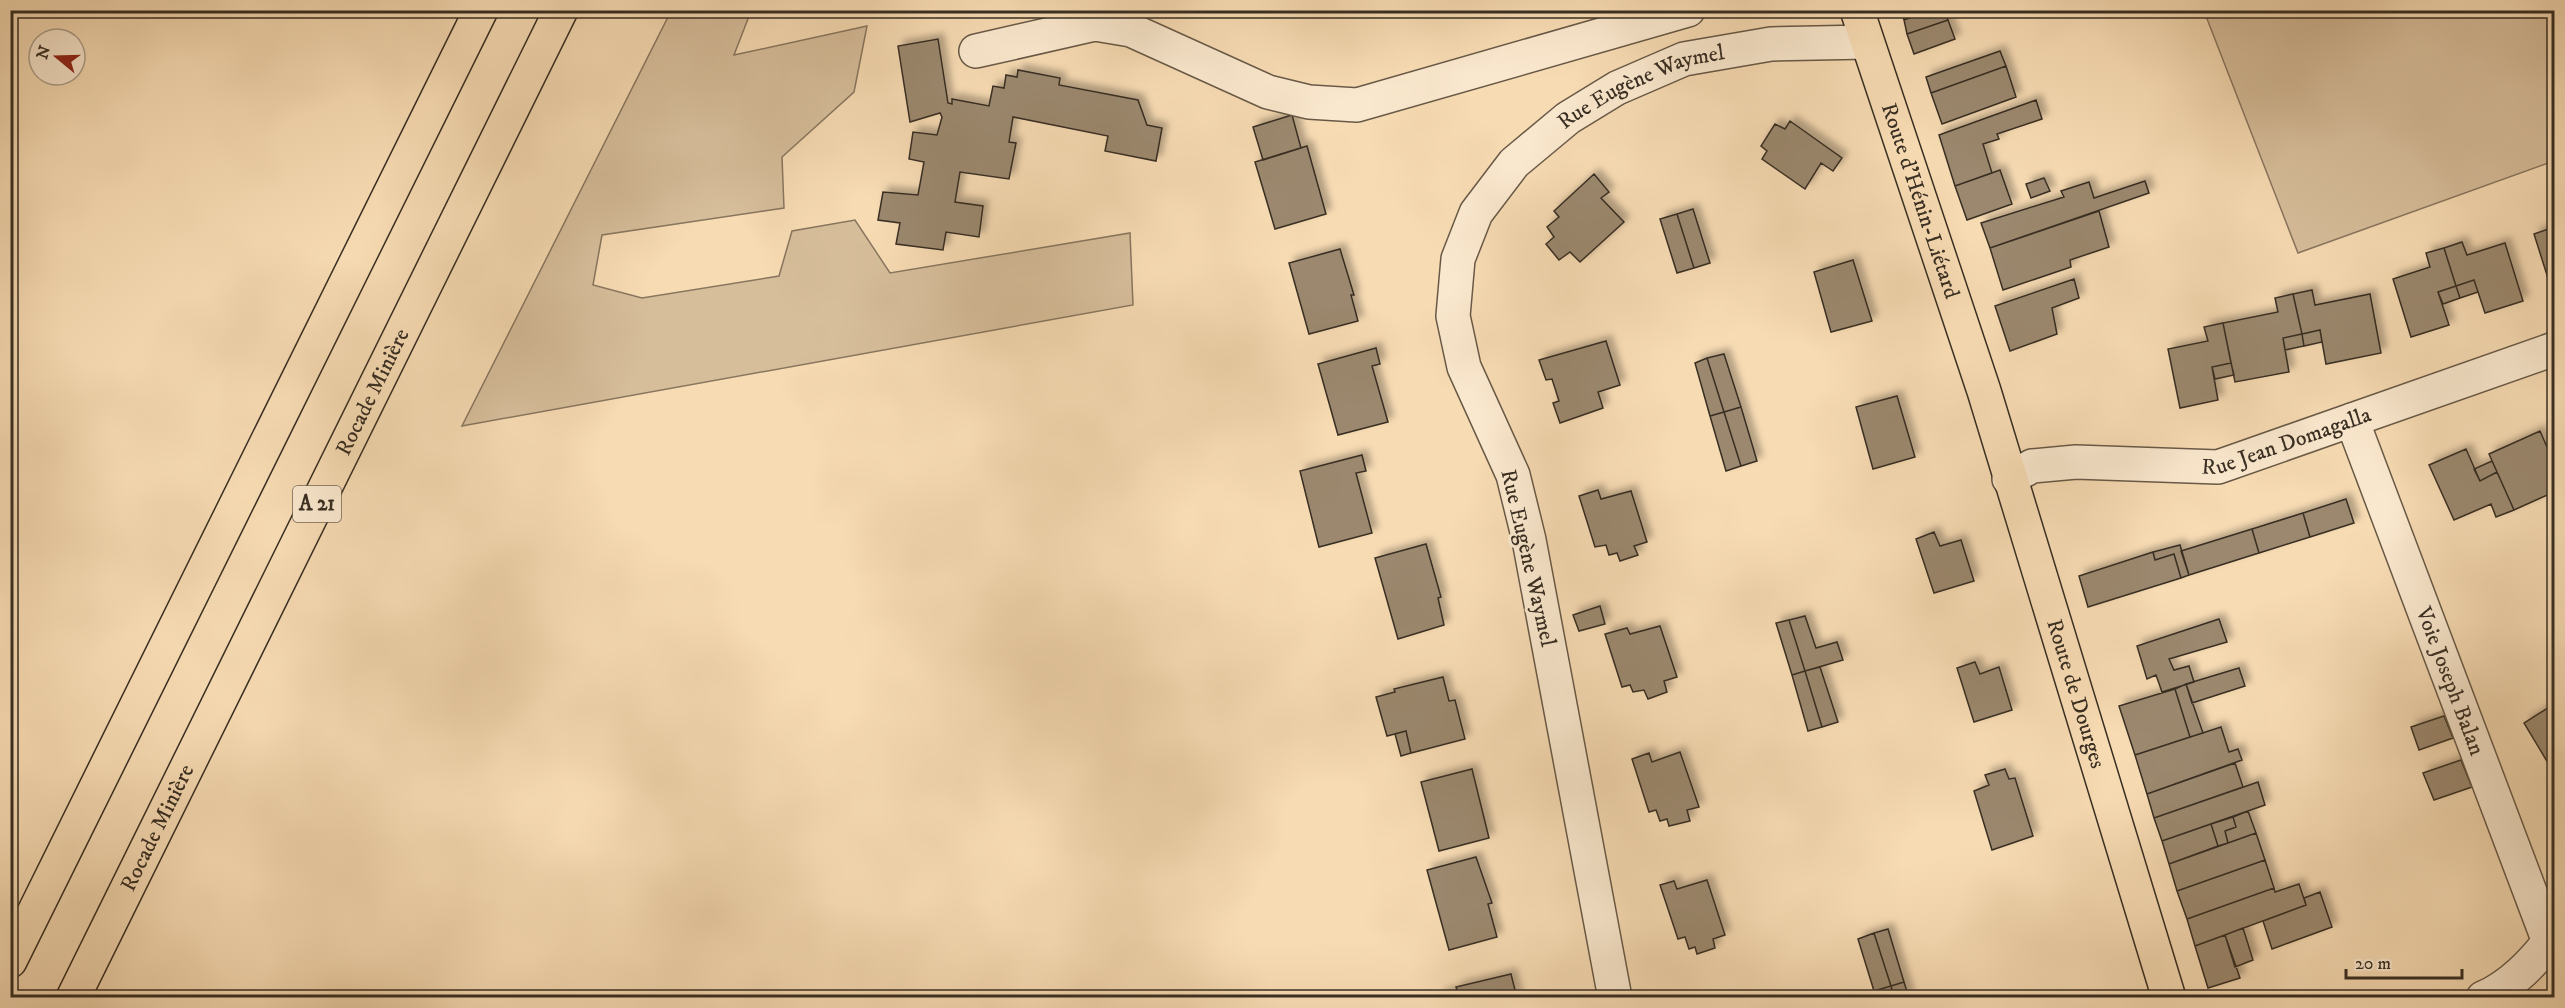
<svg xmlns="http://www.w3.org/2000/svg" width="2565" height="1008" viewBox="0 0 2565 1008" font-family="'IM FELL DW Pica',serif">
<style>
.green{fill:#d7be9b;stroke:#88765f;stroke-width:1.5}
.building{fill:#9b886e;stroke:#382e23;stroke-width:1.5;filter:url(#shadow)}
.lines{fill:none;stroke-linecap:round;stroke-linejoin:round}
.minor-casing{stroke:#685947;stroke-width:36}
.major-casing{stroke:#382e23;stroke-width:36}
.highway-casing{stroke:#382e23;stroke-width:36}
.minor{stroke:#fae8ce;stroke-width:33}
.major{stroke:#f7dbb3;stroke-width:33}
.highway{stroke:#f7dbb3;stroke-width:33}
.labels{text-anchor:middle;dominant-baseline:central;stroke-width:6;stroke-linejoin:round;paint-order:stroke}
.shield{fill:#fae8ce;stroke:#726656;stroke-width:1.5}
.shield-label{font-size:21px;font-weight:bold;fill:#382e23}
.street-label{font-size:22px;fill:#382e23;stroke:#fae8ce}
</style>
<defs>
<filter id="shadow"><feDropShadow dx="5.5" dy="-5.5" stdDeviation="3" flood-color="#0004"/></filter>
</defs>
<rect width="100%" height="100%" fill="#f7dbb3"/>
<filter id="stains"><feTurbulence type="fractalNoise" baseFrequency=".00333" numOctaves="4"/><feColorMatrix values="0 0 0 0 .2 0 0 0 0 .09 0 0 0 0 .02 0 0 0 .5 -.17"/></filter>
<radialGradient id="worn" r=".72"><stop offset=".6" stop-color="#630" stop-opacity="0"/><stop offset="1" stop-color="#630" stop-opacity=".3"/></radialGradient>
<path class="green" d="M 671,11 L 751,11 L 734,55 L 867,26 L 854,92 L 782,157 L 784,208 L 602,235 L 593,285 L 642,298 L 779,276 L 792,231 L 855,220 L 890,273 L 1130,233 L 1133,305 L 462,426 Z
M 2204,11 L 2554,11 L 2554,161 L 2298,253 Z"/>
<path class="building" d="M 1901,10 L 1930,10 L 1904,20 Z
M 1930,10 L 1945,10 L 1948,20 L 1907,34 L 1904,20 Z
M 1948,20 L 1955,39 L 1914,54 L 1907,34 Z
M 938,39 L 948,103 L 952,104 L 952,99 L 989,106 L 993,86 L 1004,88 L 1006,75 L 1017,77 L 1018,70 L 1060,78 L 1059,85 L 1138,100 L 1147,125 L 1162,128 L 1156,161 L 1105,151 L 1108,136 L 1013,117 L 1009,142 L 1016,143 L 1009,179 L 960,172 L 955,202 L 983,206 L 979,237 L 946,232 L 943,250 L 896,244 L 900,223 L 878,220 L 883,192 L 918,195 L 924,162 L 909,159 L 913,132 L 937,135 L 942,117 L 940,113 L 910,122 L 898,46 Z
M 2000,51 L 2006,66 L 1931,93 L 1926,77 Z
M 2006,66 L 2016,97 L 1942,124 L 1931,93 Z
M 2036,100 L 2042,119 L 1997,134 L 1999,139 L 1983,144 L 1992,173 L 1955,186 L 1939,135 Z
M 1292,115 L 1301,148 L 1263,160 L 1253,127 Z
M 1790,121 L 1842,158 L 1833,171 L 1821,163 L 1805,189 L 1762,159 L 1767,151 L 1761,146 L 1775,124 L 1785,129 Z
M 1307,146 L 1326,214 L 1275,229 L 1255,162 Z
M 2000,170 L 2012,204 L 1967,220 L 1955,186 Z
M 1594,174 L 1609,192 L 1601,198 L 1624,222 L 1580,262 L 1570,252 L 1559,260 L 1546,244 L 1554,237 L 1547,227 L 1559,217 L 1554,211 Z
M 2044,178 L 2050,191 L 2031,198 L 2026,184 Z
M 2145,181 L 2149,193 L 1990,248 L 1981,223 L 2064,197 L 2061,191 L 2089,182 L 2094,198 Z
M 1693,209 L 1710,263 L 1694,268 L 1677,214 Z
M 2099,211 L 2109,247 L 2070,260 L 2071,267 L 2003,290 L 1990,248 Z
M 1677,214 L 1694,268 L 1677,273 L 1660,219 Z
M 2554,227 L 2554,291 L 2552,291 L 2534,234 Z
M 2462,242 L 2467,255 L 2505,243 L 2523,301 L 2485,313 L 2474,280 L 2456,286 L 2444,248 Z
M 2444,248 L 2456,286 L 2438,292 L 2449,325 L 2411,337 L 2393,279 L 2430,267 L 2426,253 Z
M 1340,249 L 1354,295 L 1351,295 L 1358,321 L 1309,334 L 1289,263 Z
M 1853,260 L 1872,321 L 1831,332 L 1814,272 Z
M 2074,279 L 2079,298 L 2052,308 L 2057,334 L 2010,351 L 1995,306 Z
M 2474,280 L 2478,292 L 2460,298 L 2456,286 Z
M 2456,286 L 2460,298 L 2443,304 L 2438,292 Z
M 2312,290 L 2315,305 L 2370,294 L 2381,353 L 2326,364 L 2320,330 L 2302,334 L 2293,294 Z
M 2293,294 L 2302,334 L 2283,338 L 2289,372 L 2235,382 L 2223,323 L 2278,312 L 2275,298 Z
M 2223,323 L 2231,363 L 2212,367 L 2218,400 L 2180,408 L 2168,349 L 2208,341 L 2204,327 Z
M 2320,330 L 2322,342 L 2304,346 L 2302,334 Z
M 2302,334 L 2304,346 L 2285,350 L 2283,338 Z
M 1606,341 L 1620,385 L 1598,392 L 1603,408 L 1560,423 L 1553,403 L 1559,401 L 1552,379 L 1546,380 L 1539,360 Z
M 1376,348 L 1380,364 L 1372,366 L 1388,422 L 1338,435 L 1318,364 Z
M 1724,354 L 1741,407 L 1724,412 L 1707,358 Z
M 1707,358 L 1724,412 L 1710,416 L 1695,363 Z
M 2231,363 L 2234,375 L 2215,379 L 2212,367 Z
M 1897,396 L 1915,457 L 1873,469 L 1856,407 Z
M 1741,407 L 1757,461 L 1741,466 L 1724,412 Z
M 1724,412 L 1741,466 L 1726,471 L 1710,416 Z
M 2540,431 L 2554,463 L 2554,492 L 2514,510 L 2489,454 Z
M 2466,449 L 2480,481 L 2497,472 L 2514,510 L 2496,517 L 2491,504 L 2454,520 L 2429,465 Z
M 1362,455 L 1366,471 L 1356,473 L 1372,533 L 1319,547 L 1300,471 Z
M 2492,461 L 2497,472 L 2480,481 L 2474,469 Z
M 1598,490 L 1601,499 L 1631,491 L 1647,542 L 1634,546 L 1638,555 L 1620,561 L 1617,553 L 1609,555 L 1606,545 L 1595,547 L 1579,496 Z
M 2346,499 L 2354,523 L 2310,537 L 2303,513 Z
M 2303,513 L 2310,537 L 2259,553 L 2252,529 Z
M 2252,529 L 2259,553 L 2189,575 L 2181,551 Z
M 1934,532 L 1940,546 L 1961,540 L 1974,581 L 1934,593 L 1916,539 Z
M 1426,544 L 1441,597 L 1438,598 L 1444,625 L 1398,639 L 1375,558 Z
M 2180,545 L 2189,575 L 2181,578 L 2174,554 L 2155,560 L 2153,552 Z
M 2153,552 L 2155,560 L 2174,554 L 2181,578 L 2088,607 L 2079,576 Z
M 1600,606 L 1605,624 L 1579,631 L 1573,615 Z
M 1805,616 L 1816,648 L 1837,642 L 1843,660 L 1805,671 L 1789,620 Z
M 2219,619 L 2227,642 L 2169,659 L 2174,670 L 2189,666 L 2194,682 L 2162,692 L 2156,675 L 2147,679 L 2137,646 Z
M 1789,620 L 1805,671 L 1792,675 L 1776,623 Z
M 1660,626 L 1677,677 L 1664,681 L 1667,692 L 1648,699 L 1644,690 L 1633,692 L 1630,685 L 1622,687 L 1605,634 L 1627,628 L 1630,634 Z
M 1975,662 L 1980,674 L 1999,667 L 2012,710 L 1974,722 L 1957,668 Z
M 1820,667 L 1838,722 L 1822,727 L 1805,671 Z
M 2239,668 L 2245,686 L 2192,703 L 2186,684 Z
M 1805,671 L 1822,727 L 1808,731 L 1792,675 Z
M 1443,677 L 1449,701 L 1455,700 L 1465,739 L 1411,753 L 1406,731 L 1387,736 L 1376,697 L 1395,692 L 1394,689 Z
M 2186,684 L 2203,733 L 2190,737 L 2175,689 Z
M 2175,689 L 2190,737 L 2135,755 L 2119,706 Z
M 2554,704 L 2554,773 L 2524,723 Z
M 2444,716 L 2453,738 L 2419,750 L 2411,727 Z
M 2221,727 L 2229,752 L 2238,749 L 2242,760 L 2147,794 L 2135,755 Z
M 1406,731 L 1411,753 L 1401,756 L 1395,734 Z
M 1680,752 L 1699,807 L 1687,810 L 1690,821 L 1669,826 L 1667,819 L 1660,821 L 1656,810 L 1649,812 L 1632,759 L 1649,753 L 1652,762 Z
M 2461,760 L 2472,787 L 2434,800 L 2423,773 Z
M 2235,763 L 2243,787 L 2154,818 L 2147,794 Z
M 1472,769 L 1489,838 L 1439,851 L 1421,782 Z
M 2005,769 L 2009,779 L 2015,778 L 2033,836 L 1992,850 L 1974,791 L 1989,785 L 1985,775 Z
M 2258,782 L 2265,805 L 2162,841 L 2154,818 Z
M 2248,811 L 2256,833 L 2228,843 L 2225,831 L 2236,827 L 2233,817 Z
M 2233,817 L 2236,827 L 2225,831 L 2228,843 L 2218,846 L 2211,824 Z
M 2211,824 L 2218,846 L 2169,864 L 2162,841 Z
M 2256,833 L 2265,860 L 2177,891 L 2169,864 Z
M 1476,857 L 1492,903 L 1488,904 L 1497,937 L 1449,950 L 1427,870 Z
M 2265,860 L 2274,888 L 2187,919 L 2177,891 Z
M 1707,880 L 1725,935 L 1713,939 L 1715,948 L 1697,954 L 1695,947 L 1689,949 L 1685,937 L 1678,939 L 1660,885 L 1674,881 L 1677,889 Z
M 2299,884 L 2306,905 L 2195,946 L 2187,919 L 2274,888 L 2275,892 Z
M 2320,892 L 2332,927 L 2272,949 L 2263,921 L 2306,905 L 2304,898 Z
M 2243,928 L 2253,960 L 2235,967 L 2225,935 Z
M 1888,929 L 1904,982 L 1891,986 L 1874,933 Z
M 1874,933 L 1891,986 L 1874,991 L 1858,939 Z
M 2225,935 L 2240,978 L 2208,988 L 2195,946 Z
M 1511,974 L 1517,998 L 1440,998 L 1439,995 L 1457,990 L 1456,987 Z
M 1904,982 L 1909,998 L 1894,998 L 1891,986 Z
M 1891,986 L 1894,998 L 1876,998 L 1874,991 Z"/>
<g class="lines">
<g class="minor-casing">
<g id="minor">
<path d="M 976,51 L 1095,24 L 1131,30 L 1268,92 L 1309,102 L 1357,105 L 1688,10"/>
<path id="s1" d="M 2352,420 L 2549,942"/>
<path id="s2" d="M 2009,479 L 2032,466 L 2076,462 L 2218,467 L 2554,349"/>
<path id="s3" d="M 1615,998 L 1529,540 L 1513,475 L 1464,367 L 1453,316 L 1458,259 L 1476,213 L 1514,163 L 1568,118 L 1617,88 L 1684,59 L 1771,44 L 1867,42"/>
<path d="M 2483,998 C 2513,985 2535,961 2554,935"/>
</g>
</g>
<g class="major-casing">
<g id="major">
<path id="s4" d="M 1857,10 L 1984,391 L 2169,998"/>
</g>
</g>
<g class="highway-casing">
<g id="highway">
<path d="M 10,961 L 481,10"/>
<path id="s5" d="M 73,998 L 561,10"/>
</g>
</g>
<use href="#minor" class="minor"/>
<use href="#major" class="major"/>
<use href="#highway" class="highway"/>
</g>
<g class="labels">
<rect class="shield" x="293" y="486" width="48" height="36" rx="4.5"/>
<g class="shield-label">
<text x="317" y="504">A 21</text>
</g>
<g class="street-label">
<text stroke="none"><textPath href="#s3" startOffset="1024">Rue Eugène Waymel</textPath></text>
<text stroke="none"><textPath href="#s4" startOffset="201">Route d'Hénin-Liétard</textPath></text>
<text stroke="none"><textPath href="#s5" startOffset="676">Rocade Minière</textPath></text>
<text stroke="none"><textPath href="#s2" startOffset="285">Rue Jean Domagalla</textPath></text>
<text transform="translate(1528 558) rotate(77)">Rue Eugène Waymel</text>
<text stroke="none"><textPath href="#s1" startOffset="279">Voie Joseph Balan</textPath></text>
<text stroke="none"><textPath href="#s4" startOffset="718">Route de Dourges</textPath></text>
<text stroke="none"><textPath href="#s5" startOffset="190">Rocade Minière</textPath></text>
</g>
</g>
<rect width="2565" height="1008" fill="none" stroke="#f7dbb3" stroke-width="36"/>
<rect x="12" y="12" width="2541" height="984" fill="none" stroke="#382e23" stroke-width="3"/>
<rect x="18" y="18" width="2529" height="972" fill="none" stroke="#382e23" stroke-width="1.5"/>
<g transform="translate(57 57) rotate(289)"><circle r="28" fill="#fae8ce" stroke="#ac9e8a" stroke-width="1.5"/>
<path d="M0-4.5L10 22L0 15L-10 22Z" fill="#8f2418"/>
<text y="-9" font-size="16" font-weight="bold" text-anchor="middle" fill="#382e23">N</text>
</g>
<path d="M2346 969v9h116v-9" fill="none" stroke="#382e23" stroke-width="3"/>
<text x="2355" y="969" font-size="18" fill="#382e23" stroke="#fae8ce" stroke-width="4.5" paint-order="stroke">20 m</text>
<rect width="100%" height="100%" filter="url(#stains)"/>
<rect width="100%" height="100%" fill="url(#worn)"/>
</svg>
